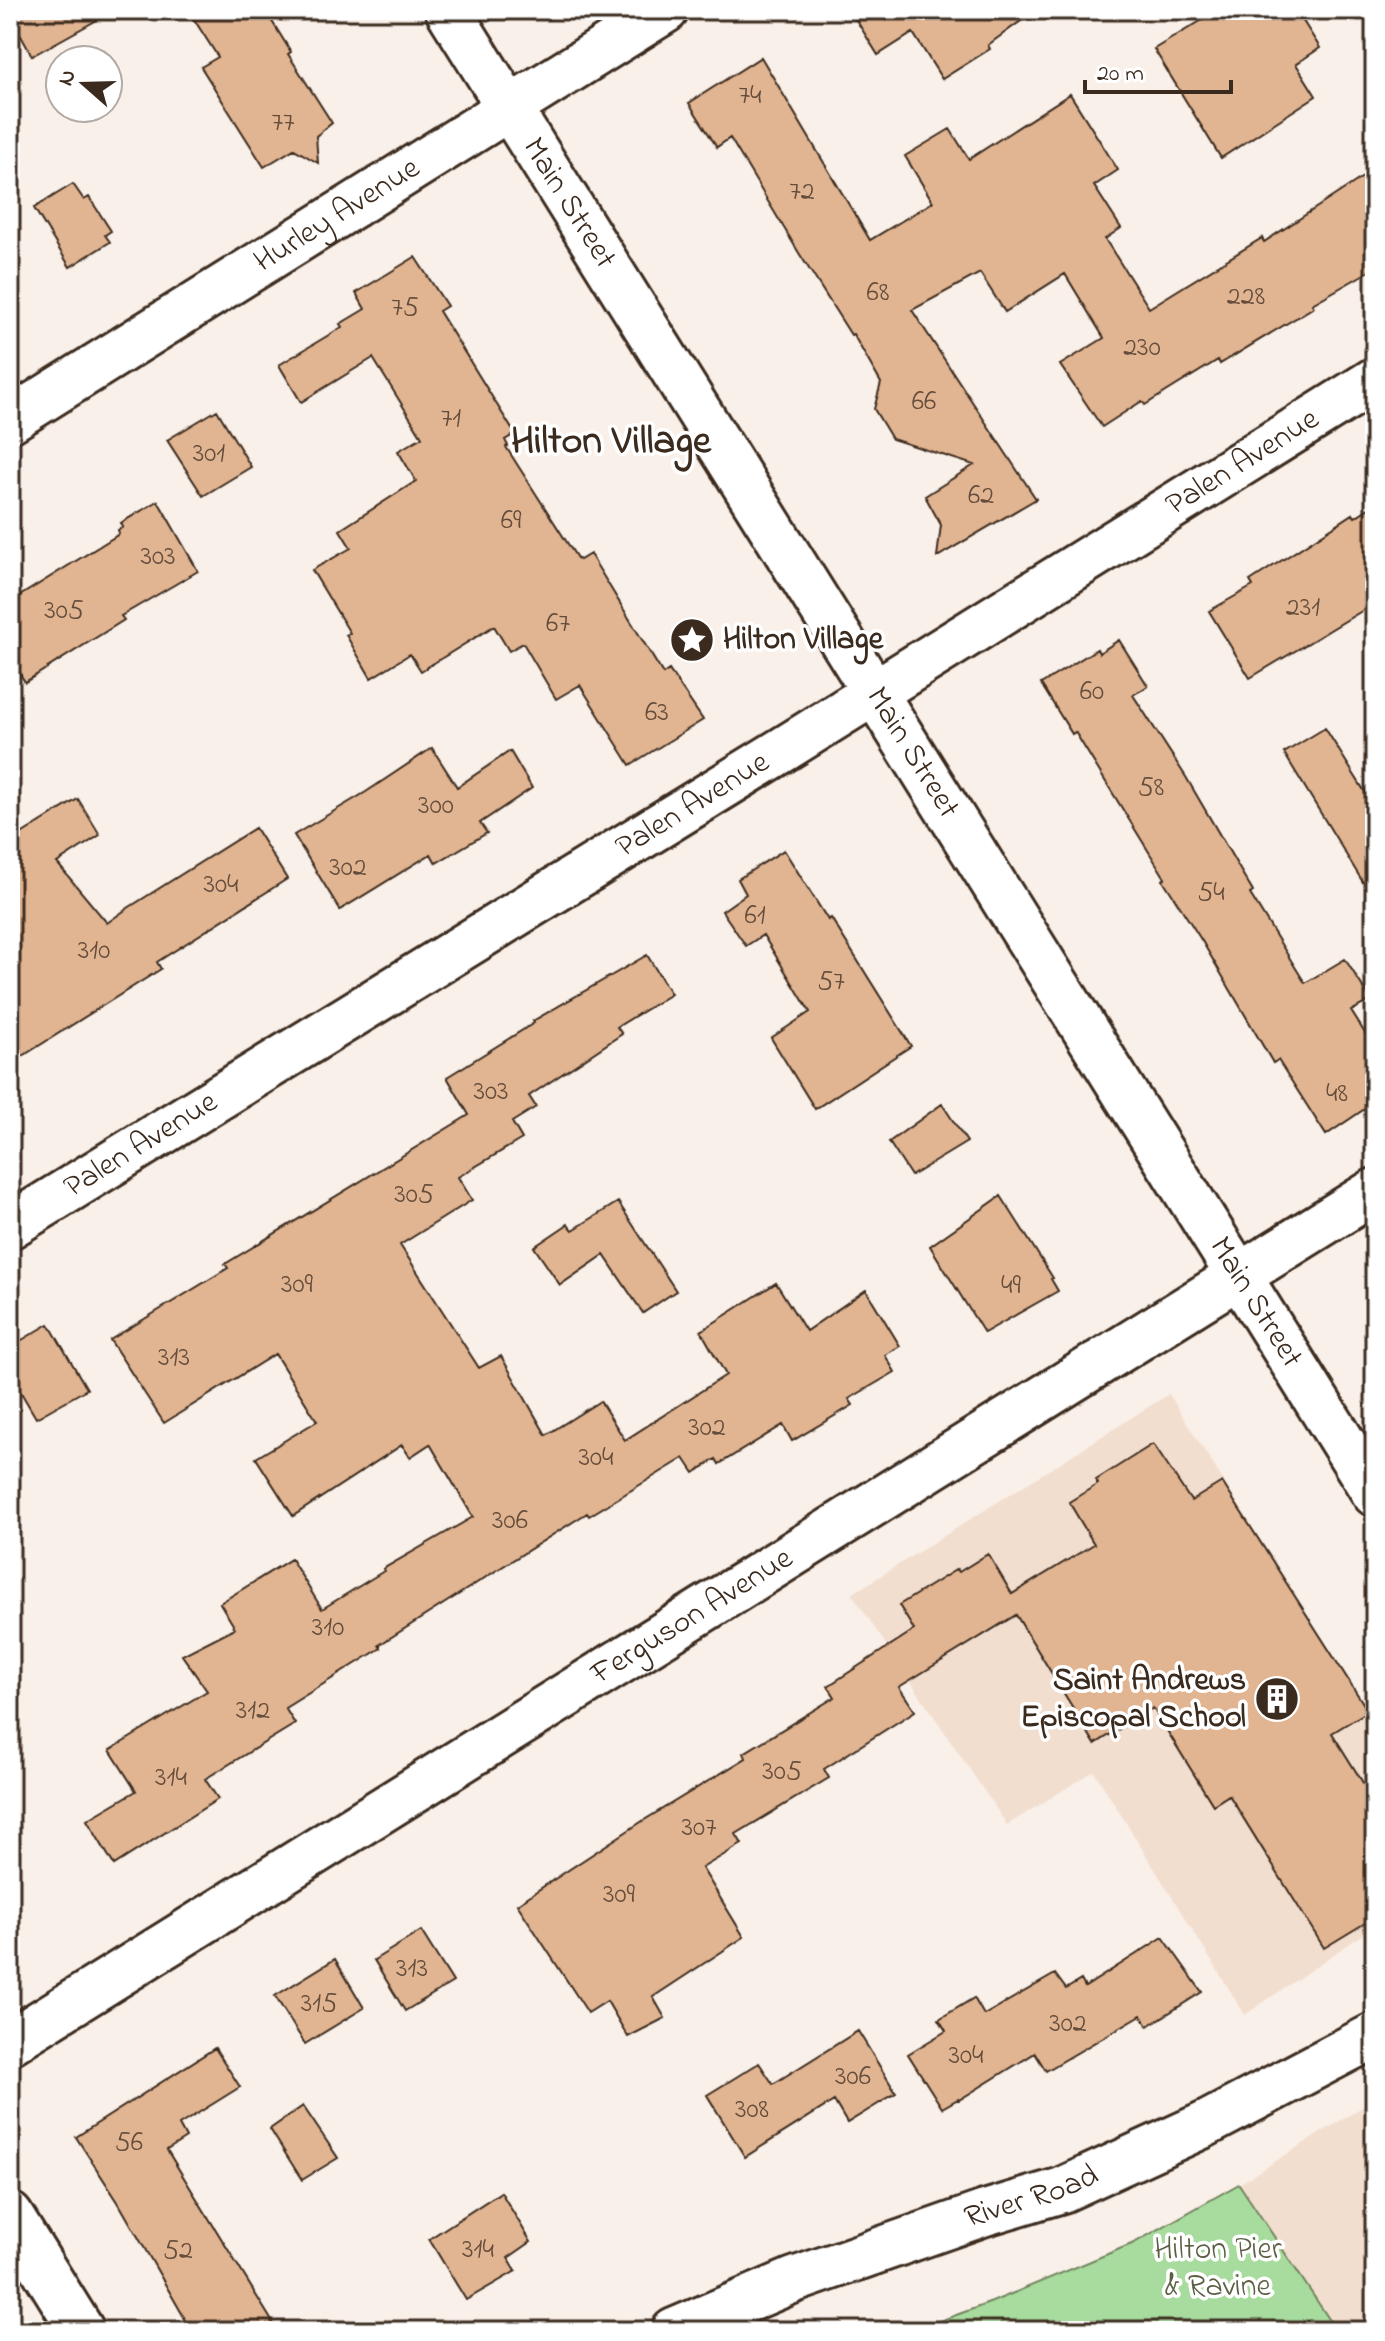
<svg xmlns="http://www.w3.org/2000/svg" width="1385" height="2341" viewBox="0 0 1385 2341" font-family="'Indie Flower',sans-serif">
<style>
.built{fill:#f2decf}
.green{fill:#a8dc9e;stroke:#72835e;stroke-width:2}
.building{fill:#e2b592;stroke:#3b2a1e;stroke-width:2}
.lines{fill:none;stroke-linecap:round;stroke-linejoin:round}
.minor-casing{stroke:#3b2a1e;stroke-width:50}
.minor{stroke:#fff;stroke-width:44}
.labels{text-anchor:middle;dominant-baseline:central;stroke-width:7;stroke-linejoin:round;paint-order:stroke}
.number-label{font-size:28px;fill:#654d3b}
.street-label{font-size:32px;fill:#3b2a1e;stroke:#fff}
.poi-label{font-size:32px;font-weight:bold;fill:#3b2a1e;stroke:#fff;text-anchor:start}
.park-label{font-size:32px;fill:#5c5f44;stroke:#fff}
.district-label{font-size:40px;font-weight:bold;fill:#3b2a1e;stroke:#fff}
</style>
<rect width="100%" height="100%" fill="#f9f0e9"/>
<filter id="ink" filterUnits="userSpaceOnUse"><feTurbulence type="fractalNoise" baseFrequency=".0125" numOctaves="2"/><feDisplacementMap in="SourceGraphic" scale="16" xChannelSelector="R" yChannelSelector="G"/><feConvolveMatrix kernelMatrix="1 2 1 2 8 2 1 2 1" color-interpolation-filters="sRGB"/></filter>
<g filter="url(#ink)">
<path class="built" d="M 1169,1394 L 1375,1723 L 1375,1926 L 1245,2015 L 1094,1771 L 1007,1825 L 852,1594 Z
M 1375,2099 L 1375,2331 L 1337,2331 L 1239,2184 Z"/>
<path class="green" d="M 1239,2184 L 1337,2331 L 912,2331 L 992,2302 L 1134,2243 Z"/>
<path class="building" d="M 10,10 L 115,10 L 32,56 L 10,16 Z
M 188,10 L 265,10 L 291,52 L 288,54 L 332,123 L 316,136 L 318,163 L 294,149 L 264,167 L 201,67 L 218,57 Z
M 850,10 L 1036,10 L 988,45 L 990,49 L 942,79 L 913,33 L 878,55 Z
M 1219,10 L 1296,10 L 1320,48 L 1296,64 L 1316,96 L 1221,158 L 1154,49 Z
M 761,57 L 870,240 L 933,202 L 905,156 L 950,129 L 969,159 L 1070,94 L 1118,170 L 1094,186 L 1121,228 L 1105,239 L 1149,308 L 1262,238 L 1264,242 L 1375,169 L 1375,268 L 1312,304 L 1314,307 L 1220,364 L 1218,360 L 1145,405 L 1142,401 L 1102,427 L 1060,365 L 1104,338 L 1065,274 L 1005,312 L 980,273 L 912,310 L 1036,499 L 937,557 L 941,525 L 925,496 L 974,465 L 892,439 L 874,409 L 881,383 L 853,334 L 851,335 L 799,253 L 730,138 L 717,147 L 689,103 Z
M 73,184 L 84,200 L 89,197 L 111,231 L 105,235 L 110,242 L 70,267 L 34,208 Z
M 415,257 L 447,306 L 439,311 L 515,434 L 505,440 L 508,446 L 506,447 L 577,558 L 580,560 L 590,554 L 663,674 L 669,670 L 703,720 L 630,765 L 580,685 L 556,699 L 523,643 L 509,651 L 494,626 L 421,671 L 410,654 L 371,678 L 346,635 L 350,633 L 312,570 L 351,548 L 340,530 L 416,481 L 398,451 L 422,437 L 373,358 L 301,402 L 279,365 L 342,327 L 340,324 L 365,309 L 356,293 Z
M 217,410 L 251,467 L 203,496 L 167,440 Z
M 158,501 L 198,571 L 121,616 L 124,620 L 25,682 L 10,658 L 10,602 L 119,534 L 118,530 L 123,527 L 121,523 Z
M 1375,504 L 1375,603 L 1250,678 L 1209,611 L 1253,586 L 1250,581 L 1353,514 L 1355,517 Z
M 1119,640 L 1148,686 L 1133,695 L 1186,777 L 1253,892 L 1250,894 L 1305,983 L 1345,959 L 1371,1000 L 1351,1011 L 1375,1049 L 1375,1102 L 1326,1135 L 1278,1060 L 1273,1063 L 1202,941 L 1163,880 L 1165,878 L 1075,732 L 1072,734 L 1041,684 L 1097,649 L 1099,653 Z
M 1325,728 L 1375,808 L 1375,902 L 1284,753 Z
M 432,748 L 457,787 L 510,751 L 532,788 L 480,823 L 487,833 L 436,863 L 431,854 L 340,910 L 294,835 L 366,792 Z
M 78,799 L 100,835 L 57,863 L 107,923 L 128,908 L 255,828 L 287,879 L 157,962 L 161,969 L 10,1064 L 10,841 Z
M 784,850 L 828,920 L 831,918 L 911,1046 L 815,1109 L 771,1038 L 810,1012 L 763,935 L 746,946 L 722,911 L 746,894 L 738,879 Z
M 647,955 L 671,994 L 617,1027 L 622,1034 L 529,1096 L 536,1107 L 512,1122 L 522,1139 L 458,1177 L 472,1200 L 400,1245 L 479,1368 L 501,1356 L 546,1435 L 600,1401 L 625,1440 L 726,1375 L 701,1331 L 776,1283 L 806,1331 L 866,1290 L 900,1346 L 885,1355 L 895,1372 L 849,1399 L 853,1405 L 792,1441 L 783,1425 L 719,1464 L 716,1459 L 694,1473 L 684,1458 L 589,1516 L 587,1513 L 379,1645 L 381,1648 L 285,1708 L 295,1724 L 205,1779 L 218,1799 L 114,1865 L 87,1820 L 136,1791 L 110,1750 L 207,1691 L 182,1655 L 235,1628 L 220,1603 L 291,1559 L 322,1609 L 384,1571 L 383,1569 L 473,1517 L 430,1444 L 410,1457 L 402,1445 L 293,1516 L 256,1458 L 317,1421 L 275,1354 L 164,1423 L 110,1340 L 228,1268 L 225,1264 L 469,1115 L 447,1077 L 534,1023 L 533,1021 Z
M 942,1104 L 967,1142 L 911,1176 L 889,1142 Z
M 1001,1196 L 1053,1278 L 1051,1279 L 1058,1291 L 984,1333 L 930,1246 Z
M 618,1202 L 676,1291 L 643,1313 L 604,1255 L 560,1285 L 534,1247 L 568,1224 L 573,1230 Z
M 49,1324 L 87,1389 L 36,1418 L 10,1374 L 10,1347 Z
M 1153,1444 L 1191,1501 L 1222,1482 L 1368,1711 L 1332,1733 L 1375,1802 L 1375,1917 L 1324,1948 L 1229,1795 L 1213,1805 L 1153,1708 L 1095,1744 L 1016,1615 L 899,1687 L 915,1711 L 824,1769 L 829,1778 L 736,1834 L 742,1844 L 702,1868 L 744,1937 L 653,1997 L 665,2018 L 628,2037 L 607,2001 L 588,2013 L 517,1904 L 641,1822 L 746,1758 L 744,1753 L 835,1697 L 828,1686 L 914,1630 L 899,1605 L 957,1569 L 959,1572 L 988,1554 L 1012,1594 L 1094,1544 L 1069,1502 L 1098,1484 L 1096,1480 Z
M 421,1931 L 453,1982 L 405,2011 L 374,1960 Z
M 1163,1937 L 1202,1992 L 1148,2026 L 1141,2015 L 1046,2071 L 1035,2053 L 959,2100 L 958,2099 L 942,2108 L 908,2054 L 946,2031 L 939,2019 L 974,1998 L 984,2015 L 1055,1974 L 1066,1989 L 1081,1980 L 1085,1987 Z
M 335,1959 L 364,2008 L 305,2044 L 275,1996 Z
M 858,2031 L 896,2093 L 847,2123 L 834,2101 L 745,2157 L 707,2095 L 759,2063 L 773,2084 Z
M 215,2048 L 240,2087 L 179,2125 L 186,2138 L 167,2150 L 278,2331 L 192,2331 L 118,2202 L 76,2137 Z
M 303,2106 L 338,2158 L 302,2180 L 270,2129 Z
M 501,2192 L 531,2242 L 508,2258 L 516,2271 L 466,2300 L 429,2239 Z"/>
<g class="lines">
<g class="minor-casing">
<g id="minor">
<path id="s1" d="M 448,10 L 1375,1494"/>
<path id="s2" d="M 10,420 L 666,10"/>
<path id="s3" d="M 10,1226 L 784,749 L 1375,380"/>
<path id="s4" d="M 10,2042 L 1375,1191"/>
<path d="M 10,2215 L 82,2331"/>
<path id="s5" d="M 674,2331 L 794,2280 L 985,2213 L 1062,2190 L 1204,2125 L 1375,2035"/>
</g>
</g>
<use href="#minor" class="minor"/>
</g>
</g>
<defs>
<g id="sight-disc" transform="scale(2.3)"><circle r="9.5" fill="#3b2a1e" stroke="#fff"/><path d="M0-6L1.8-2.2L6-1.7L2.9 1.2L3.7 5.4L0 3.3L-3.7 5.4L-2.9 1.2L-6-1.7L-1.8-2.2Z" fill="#fff"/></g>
<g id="building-disc" transform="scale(2.3)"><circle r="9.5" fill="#3b2a1e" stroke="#fff"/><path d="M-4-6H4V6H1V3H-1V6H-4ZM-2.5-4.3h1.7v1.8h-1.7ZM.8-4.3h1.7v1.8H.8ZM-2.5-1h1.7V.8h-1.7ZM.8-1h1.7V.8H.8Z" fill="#fff"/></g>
</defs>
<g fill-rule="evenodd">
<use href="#sight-disc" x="692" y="640"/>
<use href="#building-disc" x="1277" y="1699"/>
</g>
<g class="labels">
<g class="number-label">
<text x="750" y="96">74</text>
<text x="283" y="123">77</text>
<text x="802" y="192">72</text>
<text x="878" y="293">68</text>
<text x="1246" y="297">228</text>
<text x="405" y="308">75</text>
<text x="1142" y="348">230</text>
<text x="924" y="402">66</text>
<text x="451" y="419">71</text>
<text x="209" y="454">301</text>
<text x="981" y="496">62</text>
<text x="511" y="521">69</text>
<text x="158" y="557">303</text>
<text x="1303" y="608">231</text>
<text x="64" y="611">305</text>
<text x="558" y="624">67</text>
<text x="1092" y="692">60</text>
<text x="657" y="713">63</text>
<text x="1151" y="788">58</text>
<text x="436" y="806">300</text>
<text x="348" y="868">302</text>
<text x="221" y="885">304</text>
<text x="1211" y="893">54</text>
<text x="755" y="916">61</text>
<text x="94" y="951">310</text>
<text x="831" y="982">57</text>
<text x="491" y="1092">303</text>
<text x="1337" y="1094">48</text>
<text x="414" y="1195">305</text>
<text x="297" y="1285">309</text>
<text x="1011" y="1286">49</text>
<text x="174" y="1358">313</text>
<text x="707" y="1428">302</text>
<text x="596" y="1458">304</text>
<text x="510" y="1521">306</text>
<text x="328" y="1628">310</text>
<text x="253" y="1711">312</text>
<text x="782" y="1772">305</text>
<text x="171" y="1778">314</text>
<text x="699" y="1828">307</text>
<text x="619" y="1895">309</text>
<text x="412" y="1969">313</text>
<text x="319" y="2004">315</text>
<text x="1068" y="2024">302</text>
<text x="966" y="2056">304</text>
<text x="853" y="2077">306</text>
<text x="752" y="2110">308</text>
<text x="129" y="2143">56</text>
<text x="478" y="2250">314</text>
<text x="178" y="2251">52</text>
</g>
<g class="street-label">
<text stroke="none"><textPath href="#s1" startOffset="228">Main Street</textPath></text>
<text stroke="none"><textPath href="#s2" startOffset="386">Hurley Avenue</textPath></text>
<text stroke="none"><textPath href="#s3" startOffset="1450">Palen Avenue</textPath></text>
<text stroke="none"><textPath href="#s1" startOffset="876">Main Street</textPath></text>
<text stroke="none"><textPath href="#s3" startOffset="802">Palen Avenue</textPath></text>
<text stroke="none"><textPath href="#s3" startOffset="154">Palen Avenue</textPath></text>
<text stroke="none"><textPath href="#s1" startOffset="1524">Main Street</textPath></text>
<text stroke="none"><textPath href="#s4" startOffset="804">Ferguson Avenue</textPath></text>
<text stroke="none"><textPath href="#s5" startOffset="382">River Road</textPath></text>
</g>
<g class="poi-label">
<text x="723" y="640">Hilton Village</text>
<text x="1246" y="1681" text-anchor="end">Saint Andrews<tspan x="1246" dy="37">Episcopal School</tspan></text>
</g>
<g class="park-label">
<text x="1218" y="2250">Hilton Pier<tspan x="1218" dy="37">&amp; Ravine</tspan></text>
</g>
<g class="district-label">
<text x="611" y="442">Hilton Village</text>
</g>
</g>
<rect width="1385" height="2341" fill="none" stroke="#fff" stroke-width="40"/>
<rect x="20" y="20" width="1345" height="2301" fill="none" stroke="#3b2a1e" stroke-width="3" filter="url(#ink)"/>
<g transform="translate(84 84) rotate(290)"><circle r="38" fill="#ffffff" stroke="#b1aaa5" stroke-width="2"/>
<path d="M0-6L14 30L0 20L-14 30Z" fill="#3b2a1e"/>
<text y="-12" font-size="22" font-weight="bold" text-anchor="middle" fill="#3b2a1e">N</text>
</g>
<path d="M1085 80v12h146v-12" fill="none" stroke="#3b2a1e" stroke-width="4"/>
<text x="1097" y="80" font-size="24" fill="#3b2a1e" stroke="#ffffff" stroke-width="6" paint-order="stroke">20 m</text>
</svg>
